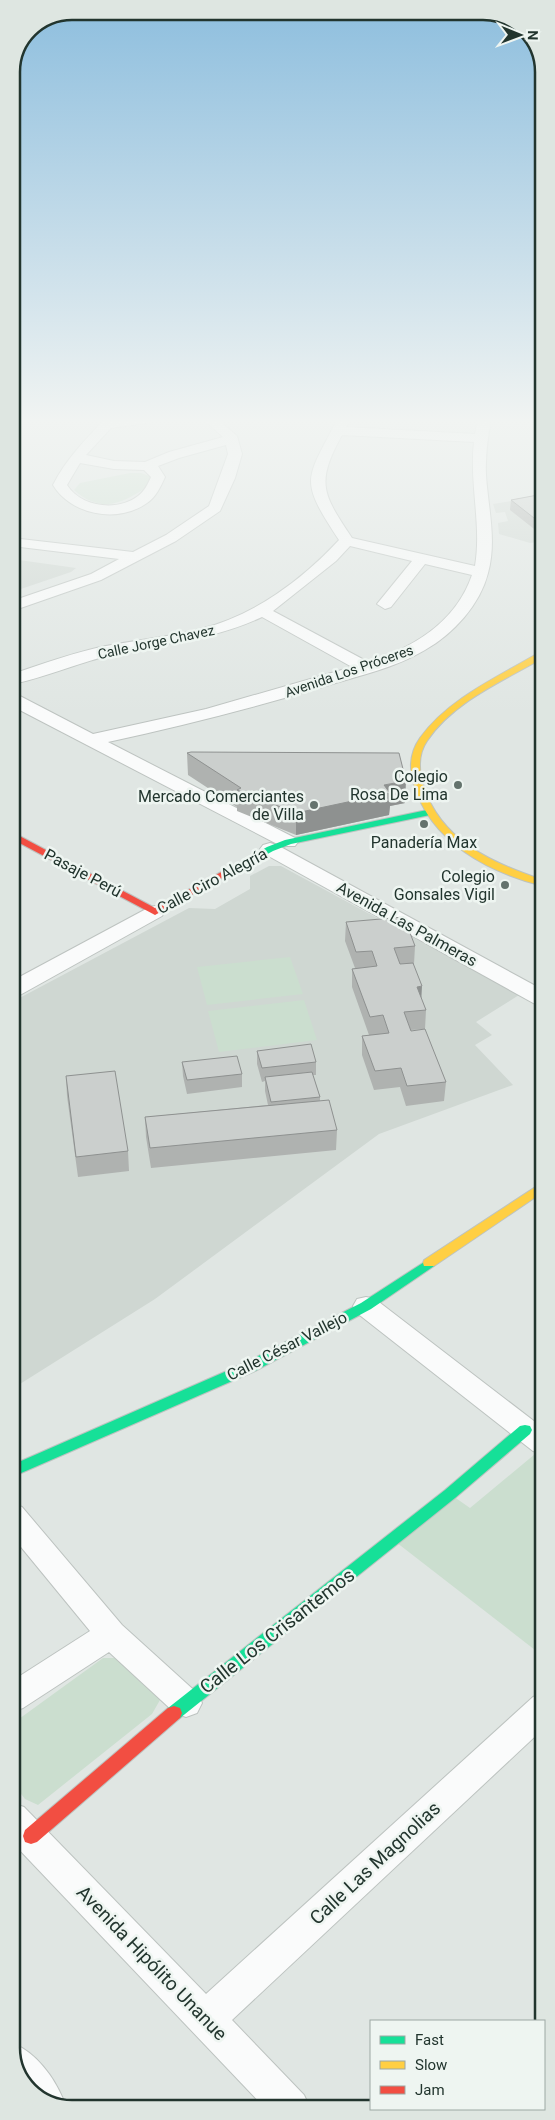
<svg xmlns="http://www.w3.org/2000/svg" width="555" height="2120" viewBox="0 0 555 2120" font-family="Roboto,sans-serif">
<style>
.built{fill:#cfd7d2}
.green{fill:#cbdecf}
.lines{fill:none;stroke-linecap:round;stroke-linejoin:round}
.street-casing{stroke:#bdc3c0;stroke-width:2}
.fast-casing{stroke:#bdc3c0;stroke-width:2}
.slow-casing{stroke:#bdc3c0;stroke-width:2}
.jam-casing{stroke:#bdc3c0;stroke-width:2}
.street{fill:#fafbfb;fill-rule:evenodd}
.fast{fill:#16e098;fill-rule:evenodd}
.slow{fill:#ffcf43;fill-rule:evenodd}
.jam{fill:#f24e42;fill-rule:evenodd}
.wall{fill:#afb2b0}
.shaded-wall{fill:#8e9190}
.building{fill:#cbcfcd;stroke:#8e9190}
.poi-dot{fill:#64736d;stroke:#eef5f1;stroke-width:2}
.labels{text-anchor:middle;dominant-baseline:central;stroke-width:5;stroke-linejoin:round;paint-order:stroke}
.far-street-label{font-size:14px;fill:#22352e;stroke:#eef5f1}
.poi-label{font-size:16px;fill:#22352e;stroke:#eef5f1;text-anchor:end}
.street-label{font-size:16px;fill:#22352e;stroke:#eef5f1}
.near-street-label{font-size:19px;fill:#22352e;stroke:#eef5f1}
.rim{fill:none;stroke:#22352e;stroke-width:2.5}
</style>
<rect width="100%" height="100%" fill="#e0e6e3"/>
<path class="built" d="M 543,496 L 543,541 L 530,543 L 499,534 L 498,523 L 508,521 L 505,512 L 496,513 L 493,504 Z
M 12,559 L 76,568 L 71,572 L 12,592 Z
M 269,866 L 281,866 L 519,995 L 476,1022 L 492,1035 L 475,1045 L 513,1085 L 379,1134 L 155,1299 L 12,1389 L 12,1002 L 189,908 L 215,909 L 250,889 L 250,876 Z"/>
<path class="green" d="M 130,473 L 141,473 L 152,477 L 151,484 C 124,503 102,515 74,490 L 80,483 Z
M 290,957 L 303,994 L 207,1005 L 197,967 Z
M 304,1000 L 317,1040 L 219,1052 L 208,1011 Z
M 535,1454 L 543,1460 L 544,1657 L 392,1539 L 450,1494 L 470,1508 Z
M 103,1658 L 121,1658 L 160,1700 L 152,1714 L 38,1805 L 25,1799 L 12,1782 L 12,1724 Z"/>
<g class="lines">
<g class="street-casing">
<path id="street" d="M 106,418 L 160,418 L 154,422 L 111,428 L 86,455 L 114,461 L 145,462 L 169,452 L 223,437 L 202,418 L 216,418 L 237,436 L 242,454 L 235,478 L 220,511 L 176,541 L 101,580 L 12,611 L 12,601 L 91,574 L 119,559 L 12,546 L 12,538 L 133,552 L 166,535 L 209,506 L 228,454 L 226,445 L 179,458 L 158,466 L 165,477 C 161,486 156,497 147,503 C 118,524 71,515 53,485 C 66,459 86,439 106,418 ZM 80,463 L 114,469 L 144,470 L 151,477 C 148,484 144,492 138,496 C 117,512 81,507 67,485 Z
M 338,418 L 350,418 L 346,427 L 475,434 L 478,418 L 491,418 C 488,437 485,455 486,475 C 488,507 497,541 488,573 C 480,605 453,634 425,650 C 395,668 361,675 329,685 C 256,707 182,726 108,742 L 295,838 L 298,842 L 295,846 L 281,846 L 12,706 L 12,694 L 18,695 L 93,734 L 206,709 L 352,667 L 262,617 C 208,642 162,642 107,656 C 75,664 44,678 12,684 L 12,674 C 43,664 75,652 106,646 C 137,640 170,637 200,629 C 254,616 302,580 339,540 C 298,478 306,481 338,418 ZM 342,435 L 474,442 C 469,483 482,525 475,566 L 352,538 C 323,494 315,484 342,435 ZM 350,546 L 412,561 L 377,604 L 385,609 L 391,607 L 425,564 L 472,575 C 456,622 413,648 368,662 L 273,611 L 336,561 Z
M 270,843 L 277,845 L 543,990 L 543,1005 L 535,1004 L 263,853 L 260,849 L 263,845 Z
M 155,906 L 162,908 L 165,912 L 162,916 L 20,995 L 12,996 L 12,981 L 148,908 Z
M 366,1297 L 375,1299 L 543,1428 L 543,1454 L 533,1451 L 357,1313 L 353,1306 L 357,1299 Z
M 12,1503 L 22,1507 L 122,1625 L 197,1693 L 202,1703 L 197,1713 L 186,1717 L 175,1713 L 109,1652 L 23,1708 L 12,1712 L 12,1681 L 90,1631 L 12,1536 Z
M 544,1693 L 544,1728 L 232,2020 L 304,2095 L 310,2108 L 265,2108 L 12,1842 L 12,1803 L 24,1807 L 206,1994 L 533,1697 Z
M 14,2044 C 36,2053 54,2077 63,2099 L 60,2106 L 32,2094 L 12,2061 Z"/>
</g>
<g class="fast-casing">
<path id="fast" d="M 427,810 L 430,811 L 430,815 L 291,844 L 273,851 L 231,874 L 225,874 L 223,872 L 267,847 L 285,840 Z
M 429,1259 L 434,1260 L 435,1263 L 434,1266 L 371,1309 L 255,1371 L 12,1477 L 12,1465 L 245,1363 L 361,1303 Z
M 525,1425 L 530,1426 L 532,1430 L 530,1434 L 455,1498 L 180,1718 L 174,1720 L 168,1718 L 166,1713 L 168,1708 L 445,1490 L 520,1426 Z"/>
</g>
<g class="slow-casing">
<path id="slow" d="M 540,652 L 543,652 L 543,658 C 503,681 453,702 427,741 C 418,754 419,771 423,785 C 441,841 492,863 543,880 L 543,886 C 488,872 431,842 414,785 C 409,769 410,752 420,738 C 449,698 498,677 540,652 Z
M 543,1182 L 543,1192 L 434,1266 L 424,1266 L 423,1263 L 424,1260 Z"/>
</g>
<g class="jam-casing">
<path id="jam" d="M 12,832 L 155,908 L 225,870 L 231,870 L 233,872 L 155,915 L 12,839 Z
M 174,1706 L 180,1708 L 182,1713 L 180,1718 L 37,1842 L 31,1844 L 25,1842 L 23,1836 L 25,1830 L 168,1708 Z"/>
</g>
<use href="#street" class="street"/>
<use href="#fast" class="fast"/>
<use href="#slow" class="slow"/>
<use href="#jam" class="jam"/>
</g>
<path class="wall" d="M 543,494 L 543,536 L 510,510 L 511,500 Z
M 187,753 L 405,803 L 390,806 L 389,815 L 296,835 L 237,811 L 237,807 L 188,775 Z
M 346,922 L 415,946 L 414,964 L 413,965 L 421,998 L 426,1010 L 425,1029 L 411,1030 L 446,1082 L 444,1101 L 406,1106 L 400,1087 L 374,1090 L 362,1055 L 362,1036 L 369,1035 L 352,987 L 352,969 L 355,968 L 345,941 Z
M 257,1051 L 316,1062 L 316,1075 L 313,1075 L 320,1097 L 320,1101 L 337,1130 L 336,1150 L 151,1168 L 146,1137 L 145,1117 L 268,1105 L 265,1091 L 265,1081 L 262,1082 L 257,1064 Z
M 182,1062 L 242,1074 L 242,1087 L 187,1094 L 183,1076 Z
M 66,1076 L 128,1151 L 129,1171 L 78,1177 L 67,1096 Z"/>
<path class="shaded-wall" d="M 406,781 L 405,803 L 390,806 L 389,815 L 296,835 L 296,813 L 384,785 Z
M 422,986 L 421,1005 L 417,987 Z"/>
<path class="building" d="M 543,494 L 543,525 L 511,500 Z
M 191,752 L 399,753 L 406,781 L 384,785 L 390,793 L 296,813 L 237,790 L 241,788 L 187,753 Z
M 404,917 L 415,946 L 394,948 L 400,964 L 413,963 L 422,986 L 417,987 L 426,1010 L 404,1012 L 411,1031 L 425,1029 L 446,1082 L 407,1086 L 401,1068 L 375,1071 L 362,1036 L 389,1033 L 383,1015 L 370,1017 L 352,969 L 377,966 L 372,951 L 356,952 L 346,922 Z
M 311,1044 L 316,1062 L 262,1068 L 257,1051 Z
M 237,1056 L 242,1074 L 187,1080 L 182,1062 Z
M 115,1071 L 128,1151 L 76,1157 L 66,1076 Z
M 312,1072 L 320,1097 L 271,1102 L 265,1077 Z
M 329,1100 L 337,1130 L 150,1148 L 145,1117 Z"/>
<linearGradient id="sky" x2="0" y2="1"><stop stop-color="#8dbede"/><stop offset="0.59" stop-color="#f1f4f2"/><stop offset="1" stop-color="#f1f4f2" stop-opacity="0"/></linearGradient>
<rect width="555" height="714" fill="url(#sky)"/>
<g class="poi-dot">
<circle cx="458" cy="785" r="5"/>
<circle cx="314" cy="805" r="5"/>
<circle cx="424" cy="824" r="5"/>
<circle cx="505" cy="885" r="5"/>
</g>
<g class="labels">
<g class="far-street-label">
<text transform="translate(156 642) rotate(-12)">Calle Jorge Chavez</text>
<text transform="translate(349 671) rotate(-19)">Avenida Los Próceres</text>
</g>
<g class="poi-label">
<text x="448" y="776">Colegio<tspan x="448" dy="18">Rosa De Lima</tspan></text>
<text x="304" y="796">Mercado Comerciantes<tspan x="304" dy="18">de Villa</tspan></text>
<text x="424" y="842" text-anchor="middle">Panadería Max</text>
<text x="495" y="876">Colegio<tspan x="495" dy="18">Gonsales Vigil</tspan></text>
</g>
<g class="street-label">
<text transform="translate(83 873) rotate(28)">Pasaje Perú</text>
<text transform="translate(212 881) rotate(-28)">Calle Ciro Alegría</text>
<text transform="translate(407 924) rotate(29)">Avenida Las Palmeras</text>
<text transform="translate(287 1346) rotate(-27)">Calle César Vallejo</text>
</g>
<g class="near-street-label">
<text transform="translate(277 1631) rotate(-38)">Calle Los Crisantemos</text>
<text transform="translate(375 1863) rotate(-43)">Calle Las Magnolias</text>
<text transform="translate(152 1963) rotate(46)">Avenida Hipólito Unanue</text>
</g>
</g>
<path d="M0 0H555V2120H0ZM72 20H483A52 52 0 0 1 535 72V2048A52 52 0 0 1 483 2100H72A52 52 0 0 1 20 2048V72A52 52 0 0 1 72 20Z" fill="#dee6e1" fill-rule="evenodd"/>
<path class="rim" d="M72 20H483A52 52 0 0 1 535 72V2048A52 52 0 0 1 483 2100H72A52 52 0 0 1 20 2048V72A52 52 0 0 1 72 20Z"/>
<rect x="370" y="2020" width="175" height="90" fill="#eef5f1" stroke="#9ca8a3"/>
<rect x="380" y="2036" width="25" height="8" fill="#16e098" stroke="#9ca8a3"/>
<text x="415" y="2045" font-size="15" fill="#22352e">Fast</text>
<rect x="380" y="2061" width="25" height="8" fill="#ffcf43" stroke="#9ca8a3"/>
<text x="415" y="2070" font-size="15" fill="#22352e">Slow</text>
<rect x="380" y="2086" width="25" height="8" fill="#f24e42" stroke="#9ca8a3"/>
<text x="415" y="2095" font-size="15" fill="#22352e">Jam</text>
<g transform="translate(520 35) rotate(91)" stroke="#eef5f1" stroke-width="4" paint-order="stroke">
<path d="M0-4L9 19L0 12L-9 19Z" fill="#22352e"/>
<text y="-8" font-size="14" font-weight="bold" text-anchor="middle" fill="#22352e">N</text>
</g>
</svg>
